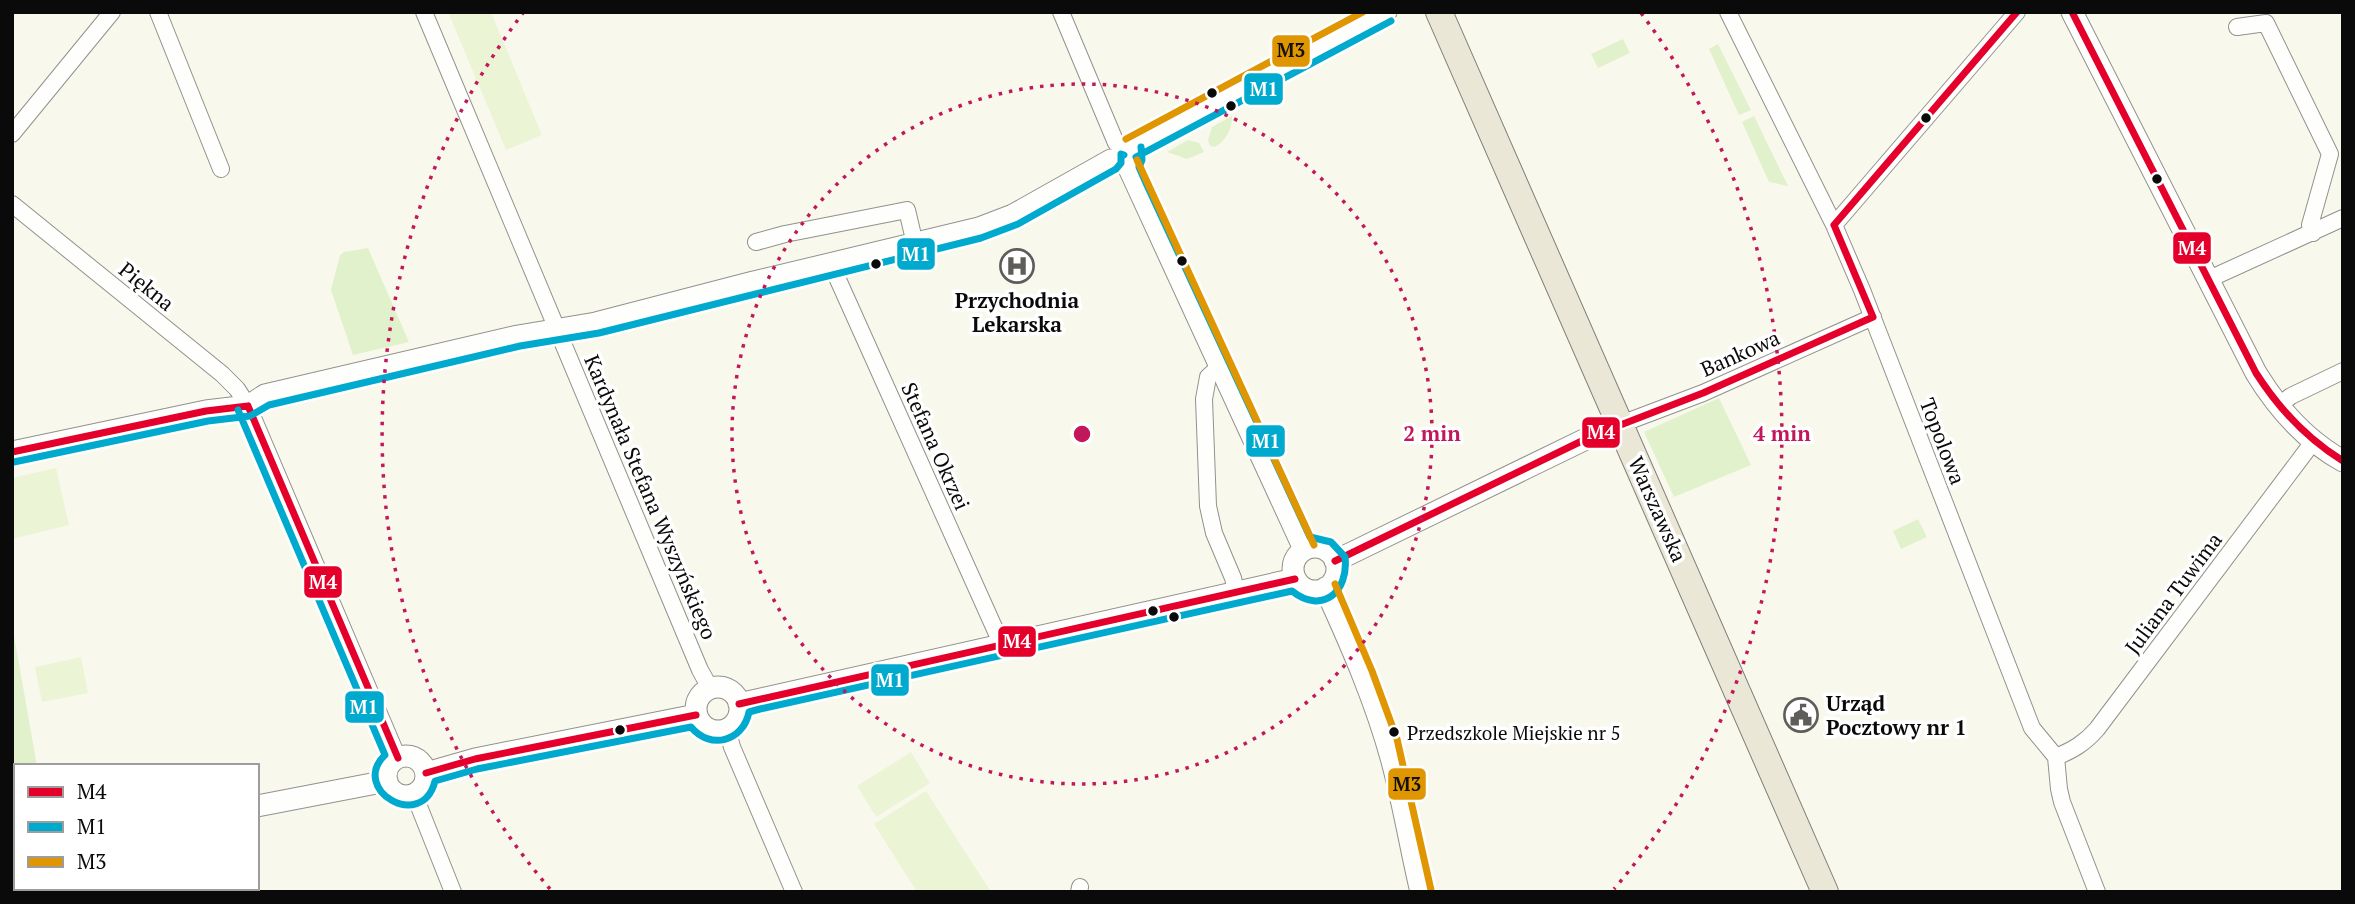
<svg xmlns="http://www.w3.org/2000/svg" width="2355" height="904" viewBox="0 0 2355 904" font-family="'PT Serif',serif">
<style>
.green{fill:#e1f1cb}
.pitch{fill:#ebf5d5}
.lines{fill:none;stroke-linecap:round;stroke-linejoin:round}
.minor-casing{stroke:#92918c;stroke-width:18}
.tertiary-casing{stroke:#92918c;stroke-width:23}
.primary-casing{stroke:#7f7e7a;stroke-width:28}
.minor{stroke:#fefefc;stroke-width:16}
.tertiary{stroke:#fefefc;stroke-width:21}
.primary{stroke:#ebe7d6;stroke-width:26}
.bus-1-casing{stroke:#fff;stroke-width:12}
.bus-2-casing{stroke:#fff;stroke-width:12}
.bus-3-casing{stroke:#fff;stroke-width:12}
.bus-1{stroke:#e4002b;stroke-width:7}
.bus-2{stroke:#00a9ce;stroke-width:7}
.bus-3{stroke:#df9601;stroke-width:7}
.ring{fill:none;stroke:#c2185b;stroke-width:3.5;stroke-dasharray:3.5 7}
.bus-dot{fill:#0a0a0a;stroke:#fff;stroke-width:2.5}
.labels{text-anchor:middle;dominant-baseline:central;stroke-width:7;stroke-linejoin:round;paint-order:stroke}
.bus-label{font-size:19px;fill:#0a0a0a;stroke:#fff;text-anchor:start}
.street-label{font-size:21px;fill:#0a0a0a;stroke:#fff}
.poi-label{font-size:21px;font-weight:bold;fill:#0a0a0a;stroke:#fff}
.centre{fill:#c2185b;stroke:#fff;stroke-width:3.5}
.ring-label{font-size:21px;text-anchor:middle;font-weight:bold;fill:#c2185b;stroke:#fff;stroke-width:7;stroke-linejoin:round;paint-order:stroke}
.line-badge{stroke:#fff;stroke-width:2.5}
.badge-label{font-size:19px;text-anchor:middle;font-weight:bold;fill:#fff}
.pale-badge-label{font-size:19px;text-anchor:middle;font-weight:bold;fill:#111}
</style>
<rect width="100%" height="100%" fill="#f9f8ed"/>
<path class="green" d="M 1623,39 L 1630,53 L 1598,68 L 1591,54 Z
M 1718,44 L 1751,110 L 1739,115 L 1709,49 Z
M 1232,116 C 1232,130 1227,139 1215,147 L 1210,146 L 1208,140 L 1212,127 Z
M 1754,116 L 1788,186 L 1769,182 L 1742,122 Z
M 1188,140 L 1199,143 L 1204,152 L 1187,159 L 1167,152 Z
M 368,248 L 409,342 L 353,355 L 331,290 L 340,255 L 344,252 Z
M 1719,398 L 1751,465 L 1674,497 L 1644,432 Z
M 1918,519 L 1927,537 L 1901,549 L 1893,531 Z
M 12,624 L 37,766 L 16,766 L 16,818 L 12,819 Z"/>
<path class="pitch" d="M 448,12 L 491,12 L 542,135 L 506,150 Z
M 56,468 L 69,525 L 12,539 L 12,478 Z
M 81,657 L 88,693 L 42,702 L 35,667 Z
M 911,752 L 930,783 L 876,817 L 857,786 Z
M 926,791 L 991,892 L 917,892 L 874,824 Z"/>
<g class="lines">
<g class="minor-casing">
<path id="minor" d="M 158,12 L 221,169
M 424,12 L 700,670 L 710,688
M 1061,12 L 1116,143
M 1728,12 L 1834,225 L 1862,290 L 2032,728 L 2056,757 L 2059,789 L 2062,802 L 2097,892
M 2237,27 L 2266,23 L 2330,154 L 2310,225 L 2313,233
M 12,134 L 112,12
M 12,204 L 222,374 L 237,389 L 248,406 L 398,758
M 1834,225 L 2017,12
M 756,242 L 785,234 L 907,210 L 915,244
M 831,264 L 1002,645
M 2207,280 L 2343,218
M 1219,367 L 1208,377 L 1204,399 L 1208,506 L 1214,533 L 1233,578 L 1236,591
M 2278,406 L 2291,396 L 2343,371
M 1621,424 L 1703,393 L 1873,317
M 727,729 L 732,747 L 794,892
M 2056,757 C 2073,750 2085,743 2097,729 L 2313,442
M 414,794 L 453,892
M 152,888 L 154,892
M 1079,892 L 1080,887"/>
</g>
<g class="tertiary-casing">
<path id="tertiary" d="M 2072,12 L 2256,373 C 2278,409 2305,440 2343,461
M 1131,148 L 1386,12
M 1127,164 L 1304,549
M 12,452 L 206,411 L 248,406 L 265,395 L 518,336 L 596,323 L 750,283 L 979,228 L 1013,215 L 1111,160
M1293 569a22 22 0 1 1 44 0a22 22 0 1 1-44 0Z
M 1335,561 L 1592,436 L 1621,424
M 1325,588 C 1351,645 1377,704 1393,765 C 1404,807 1411,850 1421,892
M696 709a22 22 0 1 1 44 0a22 22 0 1 1-44 0Z
M 739,704 L 1295,579
M386 776a20 20 0 1 1 40 0a20 20 0 1 1-40 0Z
M 426,773 L 475,759 L 696,715
M 257,806 L 387,781
M 79,892 L 84,888"/>
</g>
<g class="primary-casing">
<path id="primary" d="M 1439,12 L 1825,892"/>
</g>
<use href="#minor" class="minor"/>
<use href="#tertiary" class="tertiary"/>
<use href="#primary" class="primary"/>
<g class="bus-1-casing">
<path id="bus-1" d="M 2072,12 L 2256,373 C 2279,409 2306,438 2343,461
M 1834,225 L 2017,12
M 1834,225 L 1873,317
M 248,406 L 398,758
M 12,452 L 206,411 L 248,406
M 1335,561 L 1592,436 L 1703,393 L 1873,317
M 739,704 L 1295,579
M 426,773 L 475,759 L 696,715"/>
</g>
<g class="bus-2-casing">
<path id="bus-2" d="M 1136,157 L 1391,21
M 238,410 L 385,755 C 349,789 422,833 435,781 L 477,769 L 691,727 C 710,750 743,742 749,712 L 760,709 L 1292,591 C 1322,615 1349,592 1345,557 L 1331,542 L 1310,537 L 1146,183 L 1139,167 L 1142,160 L 1141,147
M 14,462 L 208,421 L 250,416 L 269,405 L 520,346 L 599,333 L 981,238 L 1018,224 L 1116,169 L 1121,163 L 1121,154 L 1124,155"/>
</g>
<g class="bus-3-casing">
<path id="bus-3" d="M 1126,139 L 1363,12
M 1137,160 L 1314,545
M 1335,584 L 1372,671 L 1397,739 L 1431,890"/>
</g>
<use href="#bus-1" class="bus-1"/>
<use href="#bus-2" class="bus-2"/>
<use href="#bus-3" class="bus-3"/>
</g>
<g class="ring">
<circle cx="1082" cy="434" r="350"/>
<path d="M550 889A700 700 0 0 1 523 13M1641 13A700 700 0 0 1 1614 889"/>
</g>
<defs>
<g id="hospital-ring" transform="scale(1.75)"><circle r="9.5" fill="#fff" stroke="#5e5d59" stroke-width="1.5"/><path d="M-5-5h3v3.5h4V-5h3V5h-3V1.5h-4V5h-3Z" fill="#5e5d59"/></g>
<g id="civic-ring" transform="scale(1.75)"><circle r="9.5" fill="#fff" stroke="#5e5d59" stroke-width="1.5"/><path d="M-.6-6.5H3V-4.5H.6V-3L4-1V1h2V6H-6V1h2V-1L-.6-3ZM-1.2 2.5V6h2.4V2.5Z" fill="#5e5d59"/></g>
</defs>
<g fill-rule="evenodd">
<use href="#hospital-ring" x="1017" y="266"/>
<use href="#civic-ring" x="1801" y="715"/>
</g>
<g class="bus-dot">
<circle cx="1212" cy="93" r="6"/>
<circle cx="1231" cy="106" r="6"/>
<circle cx="1926" cy="118" r="6"/>
<circle cx="2157" cy="179" r="6"/>
<circle cx="1182" cy="261" r="6"/>
<circle cx="876" cy="264" r="6"/>
<circle cx="1153" cy="611" r="6"/>
<circle cx="1174" cy="617" r="6"/>
<circle cx="620" cy="730" r="6"/>
<circle cx="1394" cy="732" r="6"/>
</g>
<g class="labels">
<g class="bus-label">
<text x="1407" y="732">Przedszkole Miejskie nr 5</text>
</g>
<g class="street-label">
<text transform="translate(147 286) rotate(39)">Piękna</text>
<text transform="translate(1740 353) rotate(-24)">Bankowa</text>
<text transform="translate(1943 441) rotate(69)">Topolowa</text>
<text transform="translate(936 446) rotate(66)">Stefana Okrzei</text>
<text transform="translate(651 497) rotate(67)">Kardynała Stefana Wyszyńskiego</text>
<text transform="translate(1658 509) rotate(66)">Warszawska</text>
<text transform="translate(2173 593) rotate(-53)">Juliana Tuwima</text>
</g>
<g class="poi-label">
<text x="1017" y="300">Przychodnia<tspan x="1017" dy="24">Lekarska</tspan></text>
<text x="1826" y="703" text-anchor="start">Urząd<tspan x="1826" dy="24">Pocztowy nr 1</tspan></text>
</g>
</g>
<circle cx="1082" cy="434" r="10" class="centre"/>
<g class="ring-label">
<text x="1432" y="441">2 min</text>
<text x="1782" y="441">4 min</text>
</g>
<g class="line-badge">
<rect x="1271" y="34" width="40" height="34" rx="7" fill="#df9601"/>
<rect x="1243" y="72" width="41" height="34" rx="7" fill="#00a9ce"/>
<rect x="2172" y="231" width="40" height="34" rx="7" fill="#e4002b"/>
<rect x="896" y="237" width="40" height="34" rx="7" fill="#00a9ce"/>
<rect x="1581" y="416" width="40" height="33" rx="7" fill="#e4002b"/>
<rect x="1245" y="424" width="41" height="34" rx="7" fill="#00a9ce"/>
<rect x="303" y="565" width="40" height="34" rx="7" fill="#e4002b"/>
<rect x="997" y="625" width="40" height="33" rx="7" fill="#e4002b"/>
<rect x="870" y="663" width="40" height="34" rx="7" fill="#00a9ce"/>
<rect x="344" y="690" width="41" height="34" rx="7" fill="#00a9ce"/>
<rect x="1387" y="767" width="40" height="34" rx="7" fill="#df9601"/>
</g>
<g class="badge-label">
<text x="1264" y="96">M1</text>
<text x="2192" y="255">M4</text>
<text x="916" y="261">M1</text>
<text x="1601" y="439">M4</text>
<text x="1266" y="448">M1</text>
<text x="323" y="589">M4</text>
<text x="1017" y="648">M4</text>
<text x="890" y="687">M1</text>
<text x="364" y="714">M1</text>
</g>
<g class="pale-badge-label">
<text x="1291" y="57">M3</text>
<text x="1407" y="791">M3</text>
</g>
<rect width="2355" height="904" fill="none" stroke="#0a0a0a" stroke-width="28"/>
<rect x="14" y="764" width="245" height="126" fill="#ffffff" stroke="#9d9d9d" stroke-width="2"/>
<rect x="28" y="787" width="35" height="10" fill="#e4002b" stroke="#9d9d9d" stroke-width="2"/>
<text x="77" y="799" font-size="21" fill="#0a0a0a">M4</text>
<rect x="28" y="822" width="35" height="10" fill="#00a9ce" stroke="#9d9d9d" stroke-width="2"/>
<text x="77" y="834" font-size="21" fill="#0a0a0a">M1</text>
<rect x="28" y="857" width="35" height="10" fill="#df9601" stroke="#9d9d9d" stroke-width="2"/>
<text x="77" y="869" font-size="21" fill="#0a0a0a">M3</text>
</svg>
